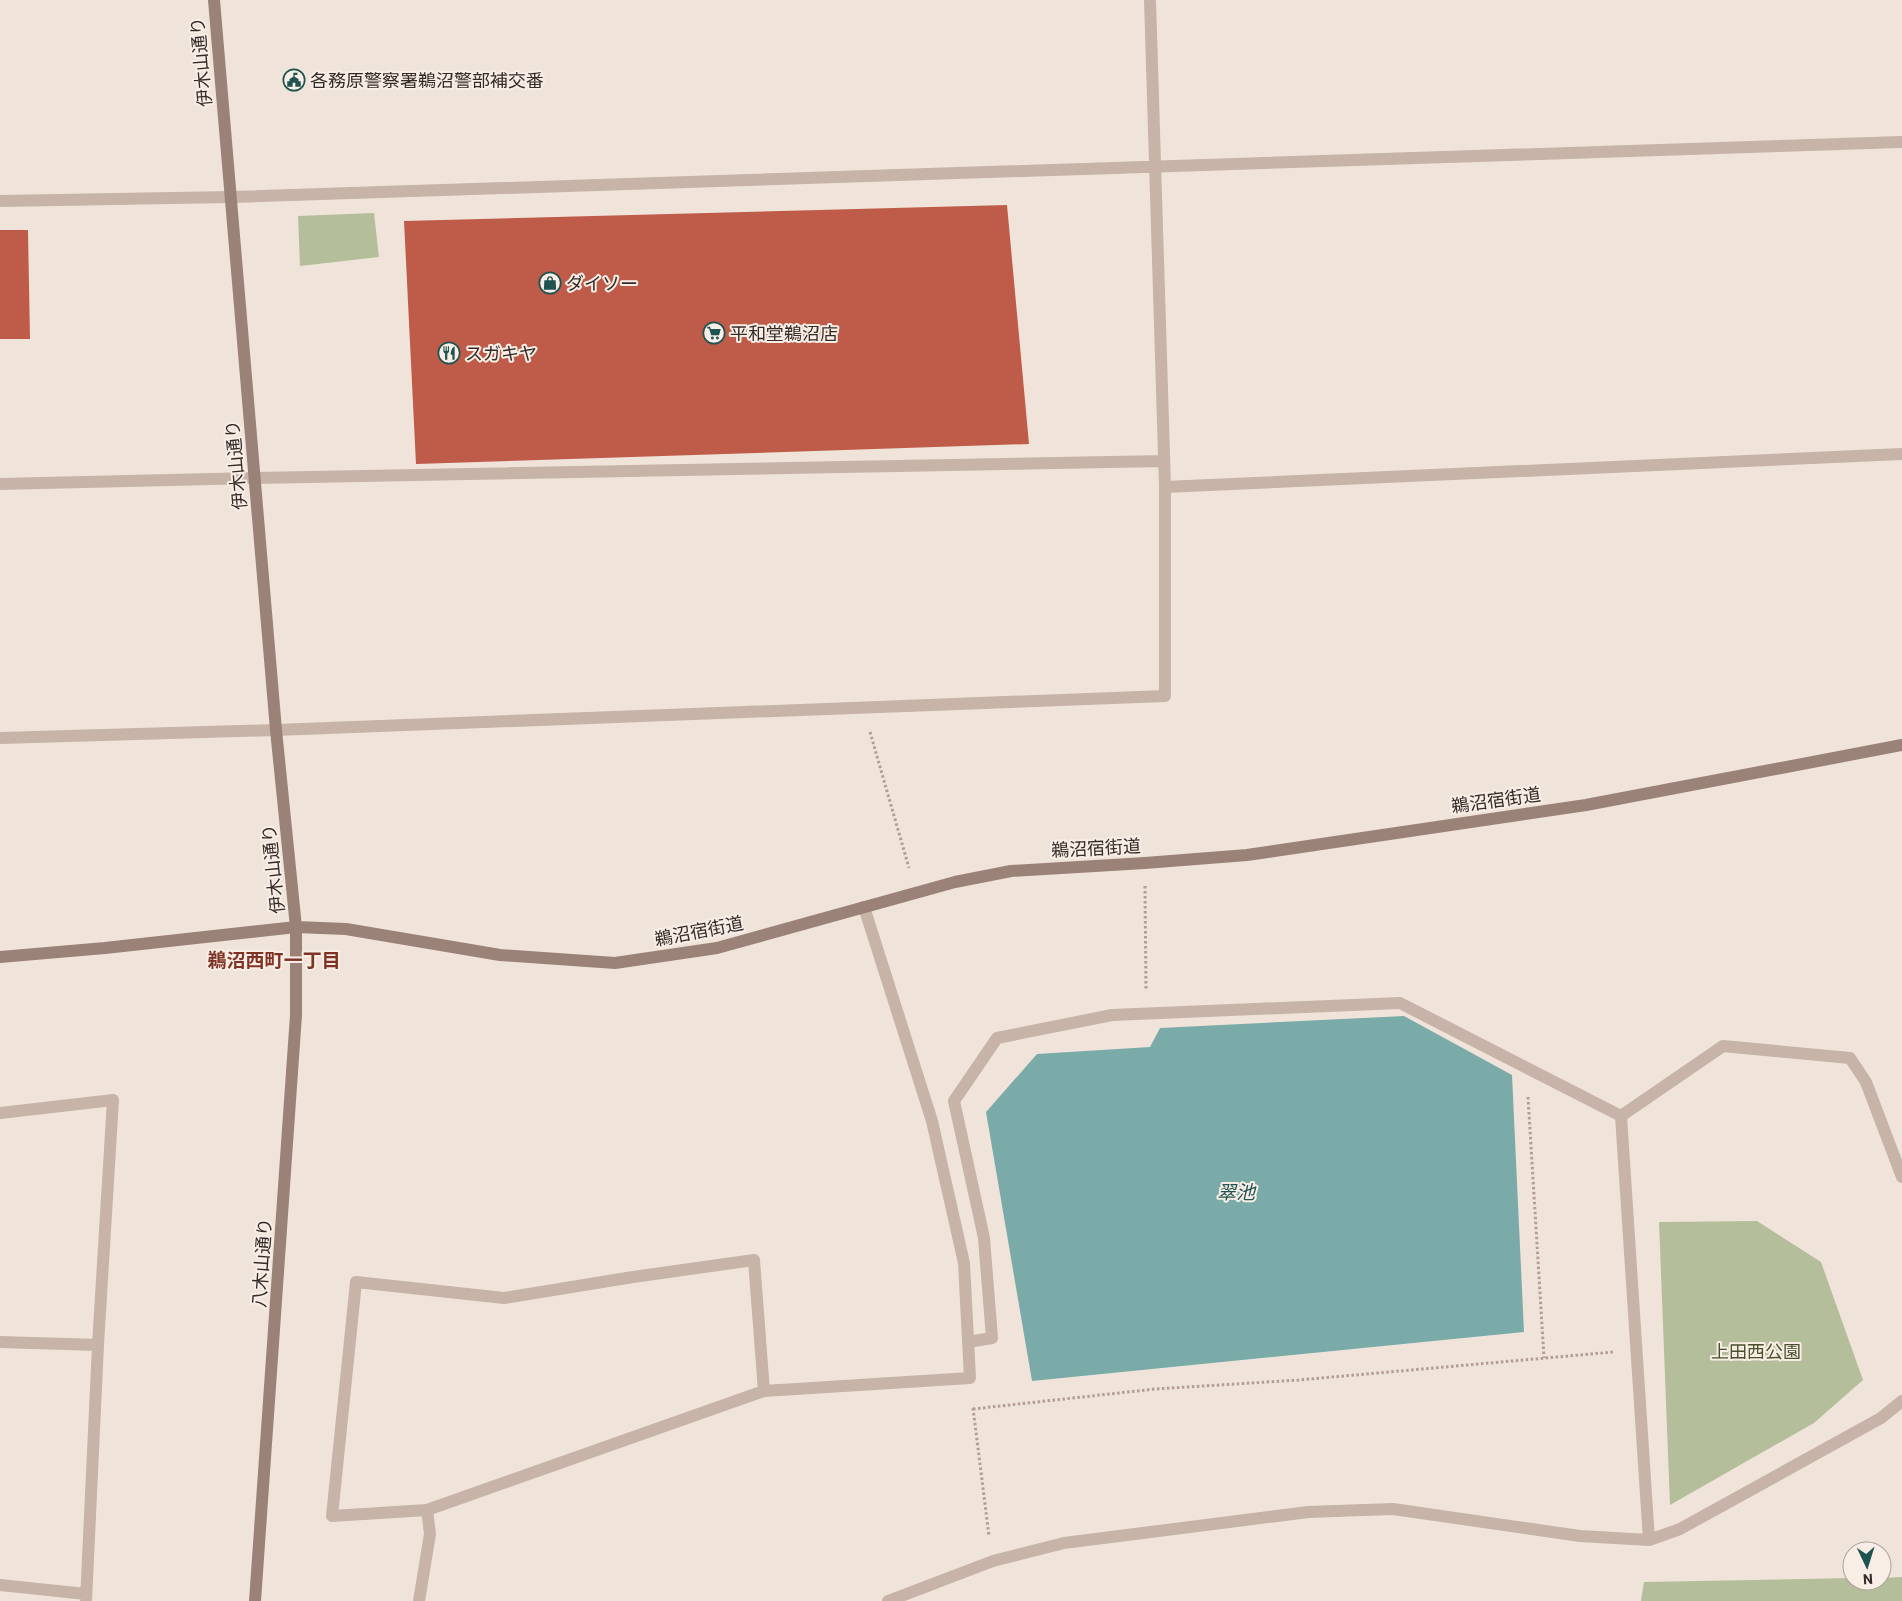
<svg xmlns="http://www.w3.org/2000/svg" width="1902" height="1601" viewBox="0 0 1902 1601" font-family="Roboto,'Noto Sans JP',sans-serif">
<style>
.green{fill:#b5be9b}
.water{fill:#7baba9}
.building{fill:#bf5c49}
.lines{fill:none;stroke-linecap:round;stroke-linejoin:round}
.path{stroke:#b39d91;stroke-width:3;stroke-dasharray:2.5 2.5;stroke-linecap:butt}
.street{stroke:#c7b3a7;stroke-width:12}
.secondary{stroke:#9b8279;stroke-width:12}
.labels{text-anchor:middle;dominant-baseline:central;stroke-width:4;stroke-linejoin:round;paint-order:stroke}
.street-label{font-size:18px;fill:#342a27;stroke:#f8eee6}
.poi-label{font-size:18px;fill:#342a27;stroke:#f8eee6;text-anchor:start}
.park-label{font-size:18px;fill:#47512c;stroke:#f8eee6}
.neighbourhood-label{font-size:19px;font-weight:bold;fill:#7e3325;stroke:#f8eee6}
.water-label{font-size:19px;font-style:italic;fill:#1f5352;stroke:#f8eee6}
</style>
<rect width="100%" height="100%" fill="#f0e4da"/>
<path class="green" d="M 374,213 L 379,257 L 300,266 L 298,216 Z
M 1757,1221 L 1821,1262 L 1863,1380 L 1814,1423 L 1670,1505 L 1659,1222 Z
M 1902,1577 L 1902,1601 L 1641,1601 L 1644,1582 L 1852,1578 L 1852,1581 L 1882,1581 L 1882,1578 Z"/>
<path class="water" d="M 1404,1016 L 1512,1075 L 1524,1332 L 1032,1381 L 986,1112 L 1037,1054 L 1150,1047 L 1160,1028 Z"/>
<path class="building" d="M 1007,205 L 1029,444 L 416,464 L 404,221 Z
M 0,230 L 28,230 L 30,339 L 0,339 Z"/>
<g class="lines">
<path class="path" d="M 870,732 L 909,868
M 1145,886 L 1146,990
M 1528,1097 L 1544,1358
M 973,1408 L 989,1536
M 973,1409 L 1155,1389 L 1299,1380 L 1613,1352"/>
<path class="street" d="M 0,201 L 231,197 L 1902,142
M 0,484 L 255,478 L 1164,461
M 1165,487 L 1902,454
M 0,738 L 276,730 L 1165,696 L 1165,487 L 1150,0
M 0,1113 L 113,1100 L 98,1345 L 86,1601
M 1621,1116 L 1649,1540
M 0,1342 L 98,1345
M 968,1342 L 992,1338 L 984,1238 L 954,1101 L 997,1038 L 1112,1015 L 1400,1003 L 1621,1116 L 1723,1046 L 1850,1058 L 1866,1082 L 1902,1177
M 764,1391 L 754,1260 L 633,1277 L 504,1298 L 356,1282 L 332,1516 L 427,1510 L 764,1391 L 970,1378 L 964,1263 L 932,1121 L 864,907
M 0,1585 L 86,1594
M 419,1601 L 430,1534 L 427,1510
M 888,1601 L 993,1561 L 1064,1543 L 1308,1512 L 1393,1509 L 1580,1536 L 1649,1540 L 1680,1529 L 1881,1418 L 1902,1401"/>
<path class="secondary" d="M 214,0 L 276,730 L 296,927 L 296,1015 L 255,1601
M 0,957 L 105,948 L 296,927 L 346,929 L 500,955 L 615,963 L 717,948 L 955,882 L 1011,871 L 1145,863 L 1247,855 L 1586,805 L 1902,745"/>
</g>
<defs>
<g id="civic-ring" transform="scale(1.125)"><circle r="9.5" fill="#f8eee6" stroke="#1f5352" stroke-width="1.5"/><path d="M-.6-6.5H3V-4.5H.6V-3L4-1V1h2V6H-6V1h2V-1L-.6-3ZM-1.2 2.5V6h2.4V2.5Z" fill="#1f5352"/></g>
<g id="shop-ring" transform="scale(1.125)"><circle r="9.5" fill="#f8eee6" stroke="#1f5352" stroke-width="1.5"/><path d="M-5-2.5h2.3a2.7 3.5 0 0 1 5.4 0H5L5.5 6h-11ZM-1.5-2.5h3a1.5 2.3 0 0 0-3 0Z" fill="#1f5352"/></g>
<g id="supermarket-ring" transform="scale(1.125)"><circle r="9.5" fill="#f8eee6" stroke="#1f5352" stroke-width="1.5"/><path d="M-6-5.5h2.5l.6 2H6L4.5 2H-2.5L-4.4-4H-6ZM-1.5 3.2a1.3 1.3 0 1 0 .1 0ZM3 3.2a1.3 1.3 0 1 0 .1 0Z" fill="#1f5352"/></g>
<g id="restaurant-ring" transform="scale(1.125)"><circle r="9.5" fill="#f8eee6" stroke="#1f5352" stroke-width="1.5"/><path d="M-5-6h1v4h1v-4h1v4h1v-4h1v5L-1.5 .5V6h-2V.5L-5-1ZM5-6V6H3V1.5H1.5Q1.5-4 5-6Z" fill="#1f5352"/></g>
</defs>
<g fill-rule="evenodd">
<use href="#civic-ring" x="294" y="80"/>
<use href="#shop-ring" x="550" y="283"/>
<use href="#supermarket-ring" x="714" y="333"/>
<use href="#restaurant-ring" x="449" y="353"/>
</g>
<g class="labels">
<g class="street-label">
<text transform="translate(201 62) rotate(-95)">伊木山通り</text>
<text transform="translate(236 465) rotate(-95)">伊木山通り</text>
<text transform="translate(1496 800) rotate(-8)">鵜沼宿街道</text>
<text transform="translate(1096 848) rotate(-3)">鵜沼宿街道</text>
<text transform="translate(273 869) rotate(-96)">伊木山通り</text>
<text transform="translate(699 931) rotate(-11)">鵜沼宿街道</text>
<text transform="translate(262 1263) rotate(-86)">八木山通り</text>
</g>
<g class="poi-label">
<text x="310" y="80">各務原警察署鵜沼警部補交番</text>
<text x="566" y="283">ダイソー</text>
<text x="730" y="333">平和堂鵜沼店</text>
<text x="465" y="353">スガキヤ</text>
</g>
<g class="park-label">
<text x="1756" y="1351">上田西公園</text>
</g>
<g class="neighbourhood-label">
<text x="274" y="960">鵜沼西町一丁目</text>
</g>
<g class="water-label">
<text x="1236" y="1192">翠池</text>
</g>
</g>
<g transform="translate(1867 1566) rotate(176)"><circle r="24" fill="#f8eee6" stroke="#aaa09a"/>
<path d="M0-4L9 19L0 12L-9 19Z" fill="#1f5352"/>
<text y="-8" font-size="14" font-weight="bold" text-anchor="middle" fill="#342a27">N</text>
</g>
</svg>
